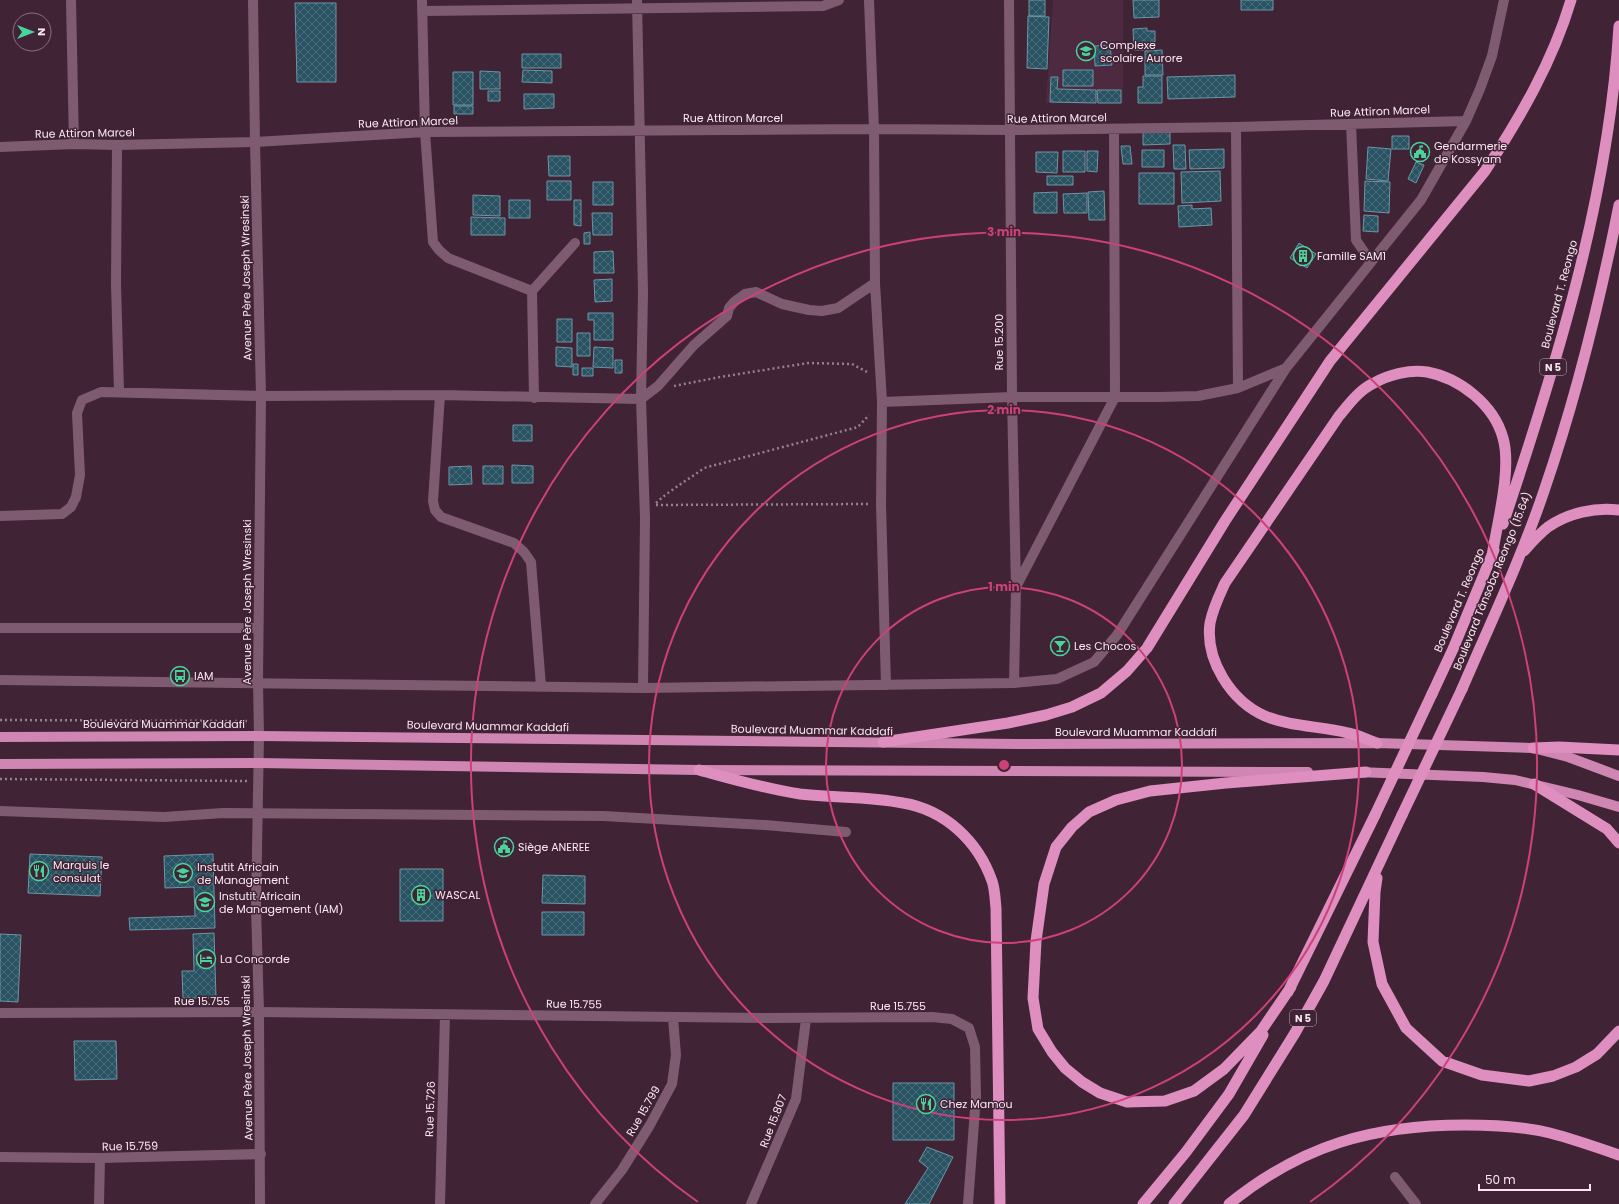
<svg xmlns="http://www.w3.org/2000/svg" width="1619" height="1204" viewBox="0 0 1619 1204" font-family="Poppins,sans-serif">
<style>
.built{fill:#4e2a41}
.building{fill:url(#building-cross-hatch);stroke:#6a96a6}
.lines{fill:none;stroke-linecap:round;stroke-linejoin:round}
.path{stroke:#99808f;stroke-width:2.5;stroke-dasharray:2 3;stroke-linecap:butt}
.minor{stroke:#7f5b71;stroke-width:10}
.tertiary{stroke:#7f5b71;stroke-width:10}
.primary{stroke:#cf86b3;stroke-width:10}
.trunk{stroke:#df8ec0;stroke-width:11}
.trunk-bridge{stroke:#df8ec0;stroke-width:11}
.ring{fill:none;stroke:#cd4179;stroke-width:2}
.labels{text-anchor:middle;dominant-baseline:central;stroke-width:3;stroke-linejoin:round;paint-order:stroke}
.shield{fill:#402335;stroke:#c3acb9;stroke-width:1}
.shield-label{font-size:10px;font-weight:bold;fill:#fbe7f2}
.poi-label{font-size:11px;fill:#fbe7f2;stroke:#402335;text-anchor:start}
.street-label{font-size:11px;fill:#fbe7f2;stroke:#402335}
.centre{fill:#cd4179;stroke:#402335;stroke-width:2}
.ring-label{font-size:12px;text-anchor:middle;font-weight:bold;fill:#cd4179;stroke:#402335;stroke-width:3;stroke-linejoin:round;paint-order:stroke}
</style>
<defs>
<pattern id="building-cross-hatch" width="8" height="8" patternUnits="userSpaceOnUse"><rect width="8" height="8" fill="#295362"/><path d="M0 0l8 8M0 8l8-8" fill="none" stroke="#496c79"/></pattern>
</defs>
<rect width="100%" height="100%" fill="#402335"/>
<path class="built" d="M 1053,0 L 1123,0 L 1123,104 L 1046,103 Z"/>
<path class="building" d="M 1029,0 L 1045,0 L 1045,16 L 1029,16 Z
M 1133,0 L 1159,0 L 1159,17 L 1134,18 Z
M 1241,0 L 1273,0 L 1273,10 L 1241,10 Z
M 295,3 L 336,3 L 336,82 L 297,82 Z
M 1028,16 L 1049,17 L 1047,69 L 1027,68 Z
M 1147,28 L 1147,31 L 1155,31 L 1155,42 L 1152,42 L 1152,50 L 1134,50 L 1133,29 Z
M 1110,45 L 1112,65 L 1095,66 L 1094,46 Z
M 1162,50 L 1163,75 L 1145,75 L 1145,51 Z
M 522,54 L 561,54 L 561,68 L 522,68 Z
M 523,70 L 552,71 L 552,83 L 522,82 Z
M 1063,70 L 1093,70 L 1093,86 L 1063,86 Z
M 480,71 L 500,72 L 500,89 L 480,89 Z
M 453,72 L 473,72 L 473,105 L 453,105 Z
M 1235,75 L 1235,97 L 1168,99 L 1167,77 Z
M 1143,76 L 1162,76 L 1162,103 L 1138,103 L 1138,87 L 1143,87 Z
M 1051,77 L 1058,77 L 1057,89 L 1096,90 L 1096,103 L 1050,102 Z
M 1097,90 L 1121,90 L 1121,103 L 1098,103 Z
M 488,91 L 500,91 L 500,101 L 488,101 Z
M 524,94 L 554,94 L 554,108 L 524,109 Z
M 454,106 L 473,106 L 473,114 L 454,114 Z
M 1143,132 L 1170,132 L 1170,144 L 1143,145 Z
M 1392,136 L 1409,136 L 1409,149 L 1392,149 Z
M 1173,145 L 1185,145 L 1186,169 L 1174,169 Z
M 1121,146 L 1130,146 L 1132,164 L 1123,164 Z
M 1368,147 L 1391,149 L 1388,181 L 1366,179 Z
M 1224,149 L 1224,168 L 1190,169 L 1189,150 Z
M 1142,150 L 1164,150 L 1164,167 L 1142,167 Z
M 1063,151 L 1085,151 L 1085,172 L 1063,172 Z
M 1087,151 L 1098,151 L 1097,172 L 1087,171 Z
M 1036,152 L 1058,152 L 1057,173 L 1036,172 Z
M 548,156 L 570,156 L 570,176 L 549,176 Z
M 1416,162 L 1424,165 L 1416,183 L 1408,179 Z
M 1220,171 L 1221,201 L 1182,203 L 1181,172 Z
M 1139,173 L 1174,173 L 1174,204 L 1139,204 Z
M 1047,176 L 1073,176 L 1073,185 L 1047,185 Z
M 547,181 L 571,181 L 571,200 L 547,200 Z
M 1365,181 L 1390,182 L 1389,213 L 1364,211 Z
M 593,182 L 613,182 L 613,205 L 593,205 Z
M 1104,191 L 1105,220 L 1089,220 L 1088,192 Z
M 1057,192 L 1057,213 L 1034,213 L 1034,193 Z
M 1087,193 L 1087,213 L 1064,213 L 1063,194 Z
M 473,195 L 500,196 L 500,216 L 473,215 Z
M 509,200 L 530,200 L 530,218 L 509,218 Z
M 574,200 L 581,200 L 581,226 L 574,225 Z
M 1192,205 L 1192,209 L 1211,208 L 1212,225 L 1179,227 L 1178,206 Z
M 592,213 L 612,213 L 612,235 L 593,235 Z
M 1364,215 L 1378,216 L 1378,232 L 1363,231 Z
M 471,217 L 505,218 L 505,235 L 471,235 Z
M 590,232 L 590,244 L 584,244 L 584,233 Z
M 1299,243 L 1316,254 L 1307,268 L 1290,258 Z
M 613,251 L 614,273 L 594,273 L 594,252 Z
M 612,279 L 612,301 L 595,302 L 594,280 Z
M 588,313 L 613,313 L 613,340 L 594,340 L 594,320 L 588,320 Z
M 557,319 L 572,319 L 572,342 L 557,342 Z
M 577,333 L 590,333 L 590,356 L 577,356 Z
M 556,347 L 572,348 L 572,367 L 556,366 Z
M 594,347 L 613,348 L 613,368 L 593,367 Z
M 615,360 L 622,360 L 622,373 L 615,373 Z
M 573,364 L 578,364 L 578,375 L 573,375 Z
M 582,368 L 593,368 L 593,376 L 582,376 Z
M 513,425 L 532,425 L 532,441 L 513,441 Z
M 512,465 L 533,466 L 533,483 L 512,483 Z
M 471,466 L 472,484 L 449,485 L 449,467 Z
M 483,466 L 503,466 L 503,484 L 483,484 Z
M 30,854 L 102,857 L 100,896 L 28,893 Z
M 213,854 L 215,928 L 130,930 L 129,918 L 195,916 L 194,887 L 165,888 L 164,856 Z
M 400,869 L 443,869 L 443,921 L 400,921 Z
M 543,875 L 585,876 L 585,904 L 542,903 Z
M 542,912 L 584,912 L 584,935 L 542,935 Z
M 214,933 L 216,998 L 183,998 L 182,971 L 194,971 L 193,934 Z
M 0,934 L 21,935 L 18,1002 L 0,1001 Z
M 74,1041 L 116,1041 L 117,1079 L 75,1080 Z
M 893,1083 L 954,1083 L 954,1140 L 893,1140 Z
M 927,1147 L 953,1157 L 929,1204 L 905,1204 L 928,1168 L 919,1161 Z"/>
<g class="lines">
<path class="path" d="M 674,386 L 720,377 L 808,363 L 852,364 L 869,373
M 656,503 C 671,489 688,480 704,468 L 858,427 L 869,415
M 656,505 L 869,504
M 0,720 L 248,721
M 0,779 L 247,781"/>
<path class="minor" d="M 71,0 L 74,144
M 422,0 L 425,132 L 433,242 L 439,250 L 448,258 L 532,291 L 575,243
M 637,0 L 643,293 L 641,399 L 645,518 L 643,688
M 869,0 L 874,129 L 875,283 L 882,402 L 881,504 L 886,685
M 1009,0 L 1012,397 L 1016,588 L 1014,683
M 422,11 L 823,6 L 839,0
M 1351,124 L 1356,240 L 1371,262
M 1236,127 L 1238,388
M 117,145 L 116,284 L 119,392
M 0,147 L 74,144 L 117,145 L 255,142 L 425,132 L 874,129 L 1010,130 L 1236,127 L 1466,121
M 532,291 L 534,398
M 440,395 L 433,501 L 435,510 L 441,517 L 514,543 L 524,552 L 531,562 L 541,686
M 882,402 L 1012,397 L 1159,397 L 1198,396 L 1238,388 L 1286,368
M 0,516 L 62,514 L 71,507 L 76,497 L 80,475 L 77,413 L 82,400 L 101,392 L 261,396 L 440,395 L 641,399 L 658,386 L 694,345 L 727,316 L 729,308 L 734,302 L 745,294 L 756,292 L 782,304 L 809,310 L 822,311 L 838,308 L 875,283
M 1016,587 L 1115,397 L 1114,129
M 0,628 L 258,628
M 0,680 L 643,688 L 1014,683 L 1057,679 L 1094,662 L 1117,635 L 1286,368 L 1421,200 L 1466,121 L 1480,89 L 1492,56 L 1504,0
M 0,811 L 164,817 L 223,813 L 603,816 L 765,825 L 846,832
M 0,1013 L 259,1012 L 765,1018 L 932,1017 L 952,1019 L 969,1028 L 975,1047 L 976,1096 L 968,1204
M 0,1157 L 100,1158 L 261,1154
M 1395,1177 L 1416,1204
M 99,1204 L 100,1158
M 440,1204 L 445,1015
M 595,1204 L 622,1170 L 650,1125 L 672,1084 L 676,1055 L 673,1018
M 751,1204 L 796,1099 L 806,1019"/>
<path class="tertiary" d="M 253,0 L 255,142 L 261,396 L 258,682 L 259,736 L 256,907 L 259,1012 L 260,1204"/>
<path class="primary" d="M 0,737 L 259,736 L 1024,744 L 1377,743 L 1533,748 L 1568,757 L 1619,776
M 0,764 L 258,763 L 699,770 L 1308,772
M 1358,772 L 1483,777 L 1515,780 L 1578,795 L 1619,807"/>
<path class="trunk" d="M 1503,524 C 1557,363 1609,196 1619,26
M 1524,551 C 1531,543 1539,534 1548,527 C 1568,513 1595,507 1619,510
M 1462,689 C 1490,624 1521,559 1544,491 C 1576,398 1600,301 1619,205
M 1432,694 L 1453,649 L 1494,550
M 883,742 L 1008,723 L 1046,715 L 1072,707 L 1101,693 L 1127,671 L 1147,648 L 1225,521 L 1330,361 L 1485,171 C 1520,118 1553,61 1571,0
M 1377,743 C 1368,740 1358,735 1348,733 C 1321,726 1291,727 1265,716 C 1231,701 1205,660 1210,623 C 1213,608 1219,596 1225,583 L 1339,416 C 1349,404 1359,390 1374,383 C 1388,375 1410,369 1427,372 C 1460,378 1494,405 1503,438 C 1512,469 1497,524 1492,556
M 1533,748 L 1559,747 L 1619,750
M 699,770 C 732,779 766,789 800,794 C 834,798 869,796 903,803 C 945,810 978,841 992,881 C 995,889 995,900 996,908 L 1000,1204
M 1534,784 L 1607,829 L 1619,843
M 1377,878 L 1375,892 L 1373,942 L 1382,984 L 1406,1028 L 1442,1061 L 1482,1075 L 1529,1081 L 1553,1076 L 1576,1067 L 1597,1054 L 1619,1031
M 1291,987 L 1261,1031 L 1224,1069 L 1194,1091 L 1165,1101 L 1127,1102 L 1100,1093 L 1082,1082 L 1065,1068 L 1052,1052 L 1038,1029 L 1033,998 L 1036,941 L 1044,884 L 1056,847 L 1072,827 L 1089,812 L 1116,800 L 1150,791 L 1226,783 L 1366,772
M 1288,992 L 1375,815
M 1143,1204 L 1186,1152 L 1229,1094 L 1263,1035
M 1174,1204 L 1244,1115 L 1295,1033 L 1324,981 L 1402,815
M 1229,1204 C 1302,1145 1373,1125 1465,1125 C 1493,1125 1522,1126 1550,1133 C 1573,1139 1596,1147 1619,1155"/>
<path class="trunk-bridge" d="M 1375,815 L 1432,694
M 1402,815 L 1462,689"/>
</g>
<g class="ring">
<circle cx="1004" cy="765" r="178"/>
<circle cx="1004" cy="765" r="355"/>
<path d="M698 1202A533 533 0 1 1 1310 1202"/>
</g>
<defs>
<g id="school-ring" transform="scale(1)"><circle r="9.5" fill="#402335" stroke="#49d49c" stroke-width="1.5"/><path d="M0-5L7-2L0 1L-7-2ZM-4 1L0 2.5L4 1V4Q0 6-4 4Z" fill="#49d49c"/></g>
<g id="civic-ring" transform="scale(1)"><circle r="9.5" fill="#402335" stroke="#49d49c" stroke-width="1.5"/><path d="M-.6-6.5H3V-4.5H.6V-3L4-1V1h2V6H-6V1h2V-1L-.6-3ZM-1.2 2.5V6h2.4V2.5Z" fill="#49d49c"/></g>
<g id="building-ring" transform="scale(1)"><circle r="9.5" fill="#402335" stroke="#49d49c" stroke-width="1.5"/><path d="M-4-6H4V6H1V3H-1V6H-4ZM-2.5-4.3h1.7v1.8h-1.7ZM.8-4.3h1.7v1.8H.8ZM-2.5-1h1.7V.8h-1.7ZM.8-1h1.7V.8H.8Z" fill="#49d49c"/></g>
<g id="bar-ring" transform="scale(1)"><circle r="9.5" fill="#402335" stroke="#49d49c" stroke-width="1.5"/><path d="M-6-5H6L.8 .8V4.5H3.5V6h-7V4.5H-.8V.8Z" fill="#49d49c"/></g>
<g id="bus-ring" transform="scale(1)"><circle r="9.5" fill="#402335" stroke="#49d49c" stroke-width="1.5"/><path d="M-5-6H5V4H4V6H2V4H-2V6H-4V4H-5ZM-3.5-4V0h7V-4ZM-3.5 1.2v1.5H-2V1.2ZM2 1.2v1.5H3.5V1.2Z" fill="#49d49c"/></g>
<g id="restaurant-ring" transform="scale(1)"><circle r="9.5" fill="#402335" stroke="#49d49c" stroke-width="1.5"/><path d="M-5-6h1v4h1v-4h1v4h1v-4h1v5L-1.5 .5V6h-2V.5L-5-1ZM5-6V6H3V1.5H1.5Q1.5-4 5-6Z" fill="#49d49c"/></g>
<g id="university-ring" transform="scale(1)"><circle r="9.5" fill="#402335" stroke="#49d49c" stroke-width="1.5"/><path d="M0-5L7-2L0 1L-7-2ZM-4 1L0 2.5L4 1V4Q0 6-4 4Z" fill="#49d49c"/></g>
<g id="hotel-ring" transform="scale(1)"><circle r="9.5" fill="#402335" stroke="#49d49c" stroke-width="1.5"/><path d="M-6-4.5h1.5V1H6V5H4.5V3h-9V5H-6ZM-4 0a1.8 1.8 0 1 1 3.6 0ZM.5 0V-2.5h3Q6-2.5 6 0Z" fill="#49d49c"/></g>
</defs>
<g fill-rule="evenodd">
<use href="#school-ring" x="1086" y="51"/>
<use href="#civic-ring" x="1420" y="152"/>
<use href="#building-ring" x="1303" y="256"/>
<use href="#bar-ring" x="1060" y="646"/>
<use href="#bus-ring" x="180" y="676"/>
<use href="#civic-ring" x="504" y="847"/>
<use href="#restaurant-ring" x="39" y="871"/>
<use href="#school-ring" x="183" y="873"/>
<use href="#building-ring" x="421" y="895"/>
<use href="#university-ring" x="205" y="902"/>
<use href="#hotel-ring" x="206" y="959"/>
<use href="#restaurant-ring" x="926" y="1104"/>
</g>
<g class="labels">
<g class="shield">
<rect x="1540" y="359" width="26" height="16" rx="3"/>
<rect x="1290" y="1010" width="26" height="16" rx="3"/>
</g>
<g class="shield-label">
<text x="1553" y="367">N 5</text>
<text x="1303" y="1018">N 5</text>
</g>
<g class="poi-label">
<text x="1100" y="45">Complexe<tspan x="1100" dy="13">scolaire Aurore</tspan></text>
<text x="1434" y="146">Gendarmerie<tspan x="1434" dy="13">de Kossyam</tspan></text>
<text x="1317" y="256">Famille SAM1</text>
<text x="1074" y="646">Les Chocos</text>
<text x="194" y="676">IAM</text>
<text x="518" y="847">Siège ANEREE</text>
<text x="53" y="865">Marquis le<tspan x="53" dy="13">consulat</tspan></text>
<text x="197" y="867">Instutit Africain<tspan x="197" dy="13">de Management</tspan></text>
<text x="435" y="895">WASCAL</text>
<text x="219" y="896">Instutit Africain<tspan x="219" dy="13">de Management (IAM)</tspan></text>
<text x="220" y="959">La Concorde</text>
<text x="940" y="1104">Chez Mamou</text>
</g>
<g class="street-label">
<text transform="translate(1380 111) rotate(-2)">Rue Attiron Marcel</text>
<text x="733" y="118">Rue Attiron Marcel</text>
<text transform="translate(1057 118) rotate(-1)">Rue Attiron Marcel</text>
<text transform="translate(408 122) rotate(-2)">Rue Attiron Marcel</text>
<text transform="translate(85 133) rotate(-1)">Rue Attiron Marcel</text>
<text transform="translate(246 278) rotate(-91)">Avenue Père Joseph Wresinski</text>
<text transform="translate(1559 294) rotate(-75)">Boulevard T. Reongo</text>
<text transform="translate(999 342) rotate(-90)">Rue 15.200</text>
<text transform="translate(1492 581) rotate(-68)">Boulevard Tânsoba Reongo (15.64)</text>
<text transform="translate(1459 600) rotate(-67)">Boulevard T. Reongo</text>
<text transform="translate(247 602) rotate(-90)">Avenue Père Joseph Wresinski</text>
<text x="164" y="724">Boulevard Muammar Kaddafi</text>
<text transform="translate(488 726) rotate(1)">Boulevard Muammar Kaddafi</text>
<text transform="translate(812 730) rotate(1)">Boulevard Muammar Kaddafi</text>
<text x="1136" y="732">Boulevard Muammar Kaddafi</text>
<text x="202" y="1001">Rue 15.755</text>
<text transform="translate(574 1004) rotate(1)">Rue 15.755</text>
<text x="898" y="1006">Rue 15.755</text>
<text transform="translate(247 1058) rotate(-91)">Avenue Père Joseph Wresinski</text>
<text transform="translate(430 1109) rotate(-88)">Rue 15.726</text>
<text transform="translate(643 1111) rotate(-60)">Rue 15.799</text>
<text transform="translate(773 1121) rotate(-69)">Rue 15.807</text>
<text transform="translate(130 1146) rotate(-1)">Rue 15.759</text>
</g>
</g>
<circle cx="1004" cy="765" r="6" class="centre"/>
<g class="ring-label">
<text x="1004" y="236">3 min</text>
<text x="1004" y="414">2 min</text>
<text x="1004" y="591">1 min</text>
</g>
<g transform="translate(32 32) rotate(90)"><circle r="19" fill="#402335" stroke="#8b7181"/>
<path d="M0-3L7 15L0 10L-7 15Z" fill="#49d49c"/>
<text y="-6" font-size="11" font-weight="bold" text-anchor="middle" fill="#fbe7f2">N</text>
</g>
<path d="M1479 1184v6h111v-6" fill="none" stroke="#fbe7f2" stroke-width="2"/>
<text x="1485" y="1184" font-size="12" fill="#fbe7f2" stroke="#402335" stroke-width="3" paint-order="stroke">50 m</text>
</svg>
